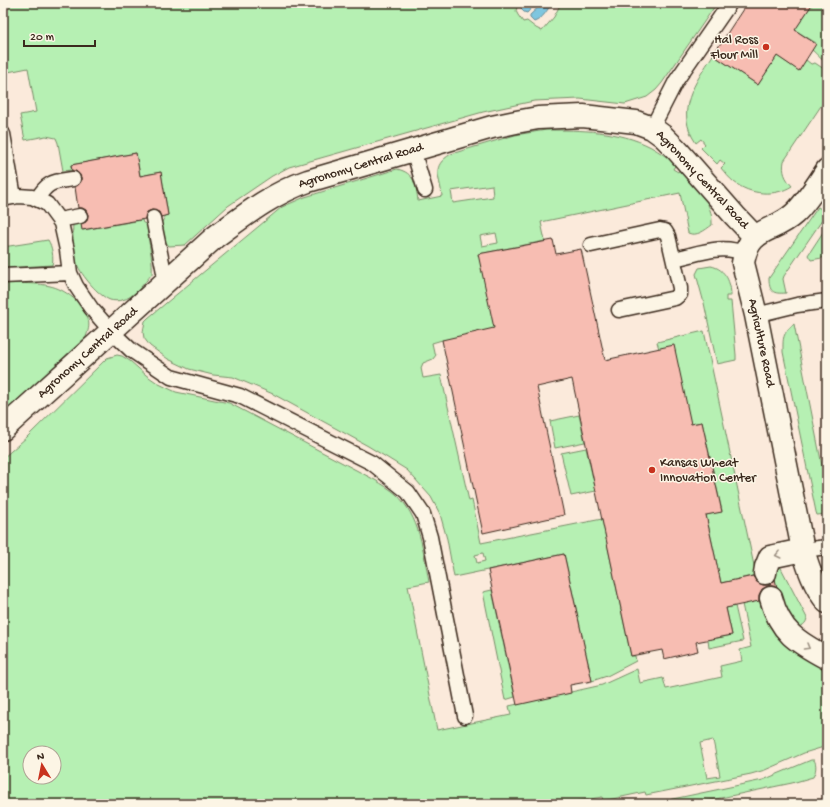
<svg xmlns="http://www.w3.org/2000/svg" width="830" height="807" viewBox="0 0 830 807" font-family="'Gochi Hand',sans-serif">
<style>
.green{fill:#b6f0b3;stroke:#788d68;fill-rule:evenodd}
.water{fill:#7fc6df;stroke:#648892}
.building{fill:#f7bdb2;stroke:#3b2a1e}
.lines{fill:none;stroke-linecap:round;stroke-linejoin:round}
.service-casing{stroke:#3b2a1e;stroke-width:17}
.minor-casing{stroke:#3b2a1e;stroke-width:25}
.service{stroke:#fcf5e5;stroke-width:14}
.minor{stroke:#fcf5e5;stroke-width:22}
.oneway{stroke:#9c9082}
.poi-dot{fill:#c8321e;stroke:#fcf5e5;stroke-width:1.5}
.labels{text-anchor:middle;dominant-baseline:central;stroke-width:3;stroke-linejoin:round;paint-order:stroke}
.poi-label{font-size:13px;fill:#3b2a1e;stroke:#fcf5e5;text-anchor:end}
.street-label{font-size:13px;fill:#3b2a1e;stroke:#fcf5e5}
</style>
<rect width="100%" height="100%" fill="#fbeadb"/>
<filter id="ink" filterUnits="userSpaceOnUse"><feTurbulence type="fractalNoise" baseFrequency=".025" numOctaves="2"/><feDisplacementMap in="SourceGraphic" scale="8" xChannelSelector="R" yChannelSelector="G"/><feConvolveMatrix kernelMatrix="1 2 1 2 8 2 1 2 1" color-interpolation-filters="sRGB"/></filter>
<g filter="url(#ink)">
<path class="green" d="M 3,3 L 518,3 L 516,11 L 518,15 L 523,22 L 527,21 L 536,28 L 542,31 L 554,17 L 561,3 L 717,3 L 662,83 L 656,90 L 647,97 L 625,104 L 580,99 L 534,101 L 483,112 L 289,167 L 272,176 L 228,206 L 185,245 L 169,246 L 164,240 L 161,223 L 164,219 L 164,216 L 168,215 L 161,172 L 140,176 L 136,153 L 71,165 L 72,170 L 63,171 L 58,143 L 56,138 L 46,136 L 25,140 L 20,115 L 36,112 L 28,68 L 3,73 Z
M 813,3 L 827,3 L 827,63 C 819,58 818,55 812,50 L 816,43 L 795,30 Z
M 713,55 L 758,85 L 777,56 L 798,70 L 806,60 L 811,64 L 815,63 L 827,71 L 827,97 L 784,161 C 782,172 785,178 792,186 C 775,197 750,195 734,182 C 729,178 725,173 721,168 L 725,164 L 720,160 L 717,164 L 701,148 L 705,144 L 701,139 L 696,143 C 674,111 695,83 713,55 Z
M 546,130 C 581,130 618,130 651,147 C 660,152 668,158 676,164 L 673,169 L 678,172 L 681,168 C 695,185 713,201 712,225 C 705,230 697,237 688,233 L 680,193 L 541,222 L 545,241 L 479,254 L 506,382 L 442,340 L 432,343 L 434,352 L 436,355 L 433,359 L 423,363 L 421,368 L 423,378 L 441,375 L 469,501 L 472,500 L 481,543 L 602,519 L 631,656 L 635,656 L 636,661 L 607,676 L 592,681 L 564,554 L 454,577 L 447,539 L 440,514 L 431,497 L 407,470 L 368,446 L 273,394 L 233,377 L 213,375 L 189,369 L 168,359 L 150,346 L 144,338 L 143,332 L 145,321 L 148,318 L 282,207 L 305,197 L 397,169 C 415,173 416,185 418,201 L 442,196 C 440,176 430,167 451,154 L 515,135 ZM 492,185 L 493,197 L 453,203 L 451,191 ZM 496,233 L 498,243 L 482,246 L 480,236 ZM 483,553 L 485,561 L 477,563 L 475,555 Z
M 818,207 L 827,213 L 784,276 L 783,279 L 786,293 C 773,294 769,292 769,278 Z
M 142,220 L 143,223 L 147,224 C 148,228 147,232 148,236 C 150,249 153,261 152,274 C 144,283 134,298 122,300 C 119,301 113,301 110,300 C 99,296 81,275 77,264 C 74,254 72,235 73,224 L 81,223 L 83,230 Z
M 827,226 L 827,257 L 811,260 L 808,255 Z
M 48,240 C 52,246 54,258 52,265 L 3,268 L 3,247 Z
M 711,266 C 726,269 731,283 731,296 L 726,296 L 726,301 L 731,301 L 736,355 L 736,360 L 717,364 L 704,303 L 696,274 L 699,268 Z
M 16,283 C 27,284 39,283 50,286 C 65,289 84,304 88,319 C 90,326 88,331 86,337 L 3,413 L 3,284 Z
M 794,324 L 827,491 L 827,514 L 817,515 L 816,512 L 783,352 C 783,338 782,334 794,324 Z
M 704,331 L 756,575 L 721,583 L 706,515 L 722,511 L 702,422 L 691,424 L 659,349 L 657,342 Z
M 117,355 L 122,356 L 130,361 L 146,375 L 159,384 L 176,392 L 229,403 L 375,480 C 382,484 390,489 396,494 C 420,517 423,550 429,582 L 408,586 L 437,730 L 511,715 L 509,706 L 602,685 L 637,669 L 640,683 L 663,678 L 666,689 L 722,677 L 720,666 L 742,661 L 740,650 L 751,647 L 742,604 L 767,599 L 827,668 L 827,746 L 804,753 L 765,770 L 751,774 L 646,795 L 645,792 L 603,801 L 602,797 L 562,804 L 3,804 L 3,458 L 27,437 L 107,358 ZM 713,740 L 720,776 L 707,778 L 700,743 ZM 30,753 L 54,753 L 54,777 L 30,777 Z
M 579,415 L 585,442 L 555,448 L 550,421 Z
M 586,448 L 596,491 L 571,496 L 561,453 Z
M 778,566 L 780,566 L 807,618 C 806,624 803,626 796,627 C 785,611 768,585 778,566 Z
M 492,590 L 515,697 L 505,700 L 483,592 Z
M 735,606 L 743,641 L 709,648 L 708,640 L 732,635 L 726,608 Z
M 811,760 L 814,760 C 817,764 816,772 813,777 L 792,783 L 692,804 L 649,804 L 763,780 Z"/>
<path class="water" d="M 526,3 L 536,3 L 527,13 L 524,12 L 521,9 Z
M 543,3 L 552,3 C 547,10 543,19 534,22 L 530,18 L 530,15 Z"/>
<path class="building" d="M 747,3 L 813,3 L 795,30 L 816,44 L 799,71 L 777,56 L 758,85 L 713,55 Z
M 136,153 L 140,176 L 161,172 L 168,215 L 161,217 L 159,212 L 152,210 L 147,212 L 145,219 L 82,230 L 81,224 L 86,222 L 88,215 L 86,210 L 82,208 L 78,208 L 75,187 L 81,182 L 81,177 L 76,171 L 72,171 L 71,165 Z
M 553,240 L 556,254 L 581,249 L 605,360 L 674,345 L 691,424 L 702,422 L 722,512 L 706,515 L 721,583 L 753,576 L 757,582 L 763,585 L 770,585 L 775,579 L 777,588 L 773,586 L 768,586 L 762,589 L 759,595 L 759,601 L 726,608 L 732,635 L 696,642 L 698,651 L 664,659 L 662,650 L 631,656 L 572,379 L 537,387 L 564,515 L 483,533 L 442,340 L 494,328 L 478,254 Z
M 564,554 L 592,681 L 570,685 L 571,693 L 517,705 L 488,570 Z"/>
<g class="lines">
<g class="service-casing">
<path id="service" d="M 652,128 L 676,81 L 730,3
M 3,134 L 14,197
M 413,150 L 425,190
M 3,199 L 18,196 L 32,197 L 47,204 L 61,223 L 67,250 L 70,273 L 76,286 L 91,308 L 111,331 L 131,350 L 171,377 L 240,396 L 372,463 L 408,492 L 423,514 L 430,537 L 465,716
M 37,199 C 48,181 53,182 73,179
M 153,218 L 166,282
M 59,220 L 80,216
M 591,245 L 660,230 L 665,231 L 668,236 L 680,288 L 680,294 L 675,298 L 619,310
M 674,259 C 698,254 722,243 745,254
M 3,276 L 70,273
M 756,315 L 797,305 L 827,301
M 803,550 L 827,547"/>
</g>
<g class="minor-casing">
<path id="minor" d="M 827,170 C 817,185 807,202 794,214 C 772,234 749,226 743,263 L 756,315 L 803,550 C 809,570 814,585 827,602
M 3,429 L 215,237 C 245,215 273,193 308,181 L 492,127 L 516,122 L 538,118 L 583,116 L 636,122 L 652,128 L 663,136 L 677,150 L 735,216 L 755,237
M 765,573 L 766,567 L 770,557 L 803,550
M 771,598 C 780,632 797,642 827,658"/>
</g>
<use href="#service" class="service"/>
<use href="#minor" class="minor"/>
</g>
<defs><path id="oneway-chevron" d="M-2-3.5L2.5 0L-2 3.5" fill="none" stroke-width="1.6" stroke-linecap="round" stroke-linejoin="round"/></defs>
<g class="oneway">
<use href="#oneway-chevron" transform="translate(778 555) rotate(166)"/>
<use href="#oneway-chevron" transform="translate(807 647) rotate(30)"/>
</g>
</g>
<g class="poi-dot">
<circle cx="766" cy="47" r="4"/>
<circle cx="652" cy="470" r="4"/>
</g>
<g class="labels">
<g class="poi-label">
<text x="758" y="40">Hal Ross<tspan x="758" dy="15">Flour Mill</tspan></text>
<text x="660" y="463" text-anchor="start">Kansas Wheat<tspan x="660" dy="15">Innovation Center</tspan></text>
</g>
<g class="street-label">
<text transform="translate(361 166) rotate(-17)">Agronomy Central Road</text>
<text transform="translate(702 180) rotate(47)">Agronomy Central Road</text>
<text transform="translate(761 343) rotate(78)">Agriculture Road</text>
<text transform="translate(88 353) rotate(-42)">Agronomy Central Road</text>
</g>
</g>
<rect width="830" height="807" fill="none" stroke="#fcf5e5" stroke-width="16"/>
<rect x="8" y="8" width="814" height="791" fill="none" stroke="#3b2a1e" stroke-width="1.5" filter="url(#ink)"/>
<g transform="translate(42 765) rotate(350)"><circle r="19" fill="#fcf5e5" stroke="#afa495"/>
<path d="M0-3L7 15L0 10L-7 15Z" fill="#c8321e"/>
<text y="-6" font-size="11" font-weight="bold" text-anchor="middle" fill="#3b2a1e">N</text>
</g>
<path d="M24 40v6h71v-6" fill="none" stroke="#3b2a1e" stroke-width="2"/>
<text x="30" y="40" font-size="12" fill="#3b2a1e" stroke="#fcf5e5" stroke-width="3" paint-order="stroke">20 m</text>
</svg>
